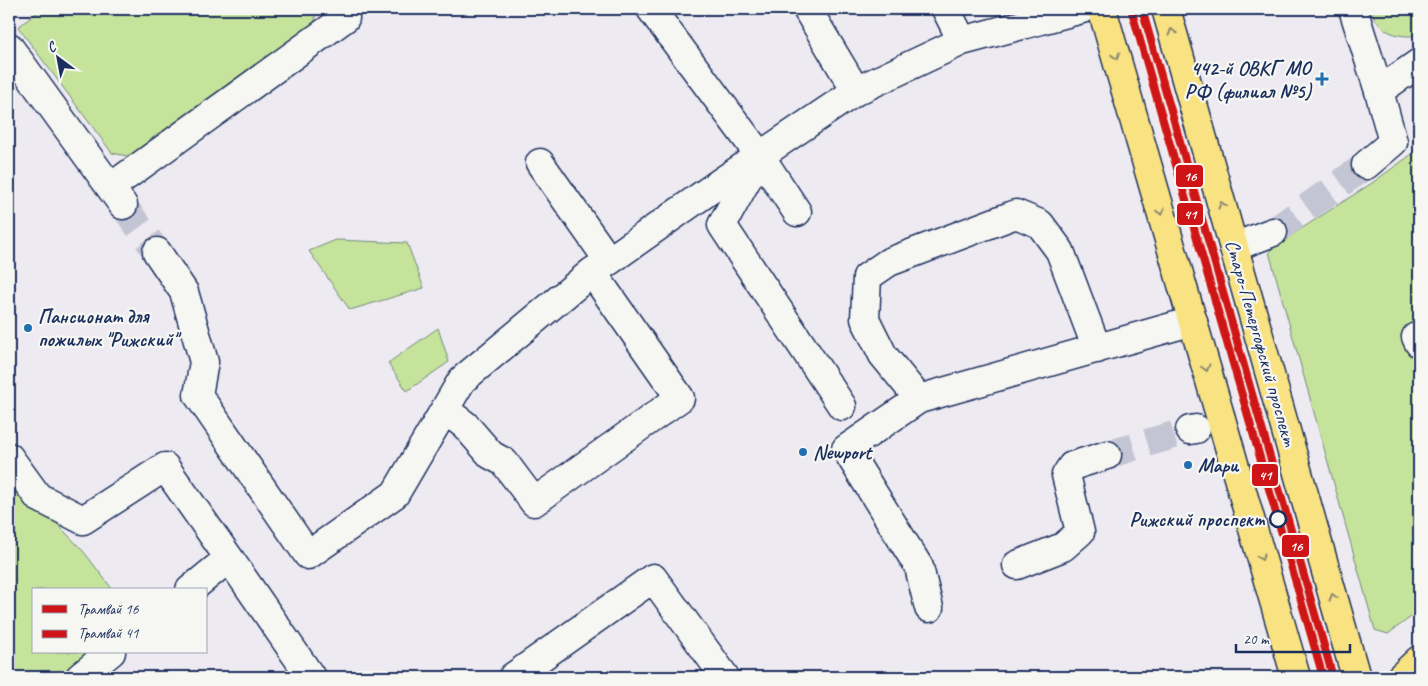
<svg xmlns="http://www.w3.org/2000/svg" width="1428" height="686" viewBox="0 0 1428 686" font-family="Caveat,sans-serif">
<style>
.green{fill:#c5e39b;stroke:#70897c}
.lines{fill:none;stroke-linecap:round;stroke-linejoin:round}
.minor-tunnel{stroke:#c4c5d4;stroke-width:28;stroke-dasharray:28 14;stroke-linecap:butt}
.minor-casing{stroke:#1b2f5e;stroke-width:31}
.major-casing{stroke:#1b2f5e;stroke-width:31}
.minor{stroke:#f6f6f2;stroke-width:28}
.major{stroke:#f8e281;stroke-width:28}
.tram-1-casing{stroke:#f6f6f2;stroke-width:11}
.tram-2-casing{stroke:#f6f6f2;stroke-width:11}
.tram-1{stroke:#ce1417;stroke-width:8}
.tram-2{stroke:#ce1417;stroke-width:8}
.oneway{stroke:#8a8870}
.poi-dot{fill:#1f6fb2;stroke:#f6f6f2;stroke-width:2}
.stop-dot{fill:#f6f6f2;stroke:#1b2f5e;stroke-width:2.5}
.labels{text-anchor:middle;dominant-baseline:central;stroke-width:4.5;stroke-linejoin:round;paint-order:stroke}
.poi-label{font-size:20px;font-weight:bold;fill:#1b2f5e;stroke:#f6f6f2;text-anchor:start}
.street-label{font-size:20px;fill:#1b2f5e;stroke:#f6f6f2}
.stop-label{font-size:20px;font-weight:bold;fill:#1b2f5e;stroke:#f6f6f2;text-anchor:end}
.line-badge{stroke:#f6f6f2;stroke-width:2}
.badge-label{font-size:14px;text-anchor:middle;font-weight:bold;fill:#fff}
</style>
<rect width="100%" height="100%" fill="#eeeaf1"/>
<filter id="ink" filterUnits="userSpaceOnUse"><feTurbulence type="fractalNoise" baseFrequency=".02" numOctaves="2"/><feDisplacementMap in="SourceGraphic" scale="10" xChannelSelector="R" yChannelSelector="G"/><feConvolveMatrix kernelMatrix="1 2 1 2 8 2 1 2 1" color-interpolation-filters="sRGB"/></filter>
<g filter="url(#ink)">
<path class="green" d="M 42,9 L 316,9 L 314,29 L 132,157 L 112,153 L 18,27 Z
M 1371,9 L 1419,9 L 1419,35 C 1397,39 1377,31 1371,9 Z
M 1419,149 L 1419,611 L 1388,634 L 1375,630 L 1269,252 L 1276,245 L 1372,183 Z
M 336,240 L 407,243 L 424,288 L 350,310 L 309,251 Z
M 438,328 L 449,362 L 407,391 L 388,363 Z
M 9,473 L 84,552 L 113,590 L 34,590 L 34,652 L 89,652 L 57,677 L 9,677 Z"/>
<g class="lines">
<path class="minor-tunnel" d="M 123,205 L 157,252
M 1273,232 L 1366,165
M 1107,455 L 1190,430"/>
<g class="minor-casing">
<path id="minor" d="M 651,9 L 760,156 L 797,212
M 807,9 L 856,91
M 946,9 L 962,41
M 1353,9 L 1379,91
M 9,47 L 123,205
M 758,159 L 722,225 L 842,406
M 540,163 L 609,261
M 1366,165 L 1393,142 L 1379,91 L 1419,63
M 111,187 L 345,18
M 1234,247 L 1273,232
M 157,252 L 184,292 L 204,362 L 198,395 L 308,555 L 395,494 L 462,380 L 592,272 L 609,261 L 721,182 L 856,91 L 962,41 L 1082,9
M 1416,337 L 1419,343
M 919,399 L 883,355 L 865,319 L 867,277 L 889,262 L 1016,214 L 1040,224 L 1060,251 L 1097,349
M 445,410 L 465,425 L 491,455 L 504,462 L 534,502 L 680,398 L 592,272
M 1190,430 L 1196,429
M 9,457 L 38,497 L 83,520 L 165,467 L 229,558
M 1017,565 L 1063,547 L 1080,532 L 1066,475 L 1072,466 L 1107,455
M 190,590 L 229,558 L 311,677
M 929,608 L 919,567 L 846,449 L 919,399 L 1193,321
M 80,677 L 111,652
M 513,677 L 653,578 L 725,677"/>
</g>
<g class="major-casing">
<path id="major" d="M 1102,9 L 1296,677
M 1166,9 L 1356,677
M 1401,677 L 1419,660"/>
</g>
<use href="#minor" class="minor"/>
<use href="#major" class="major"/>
<g class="tram-1-casing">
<path id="tram-1" d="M 1142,9 L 1333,677"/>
</g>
<g class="tram-2-casing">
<path id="tram-2" d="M 1132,12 L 1323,677"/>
</g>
<use href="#tram-1" class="tram-1"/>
<use href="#tram-2" class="tram-2"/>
</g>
<defs><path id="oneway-chevron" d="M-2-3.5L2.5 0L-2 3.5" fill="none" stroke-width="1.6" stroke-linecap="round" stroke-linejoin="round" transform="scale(1.25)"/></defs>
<g class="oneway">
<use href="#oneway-chevron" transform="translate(1172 32) rotate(-106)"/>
<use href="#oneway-chevron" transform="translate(1116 56) rotate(74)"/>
<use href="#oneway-chevron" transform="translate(1222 205) rotate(-106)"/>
<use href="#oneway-chevron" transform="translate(1161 212) rotate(74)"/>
<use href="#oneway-chevron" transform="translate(1206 368) rotate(74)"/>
<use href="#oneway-chevron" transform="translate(1261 557) rotate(74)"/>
<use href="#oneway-chevron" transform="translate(1333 597) rotate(-106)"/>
</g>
</g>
<g class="poi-dot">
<path d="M1319.5 71.5h5v5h5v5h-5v5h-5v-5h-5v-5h5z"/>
<circle cx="28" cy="328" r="5"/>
<circle cx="803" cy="452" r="5"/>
<circle cx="1188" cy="465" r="5"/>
</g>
<circle class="stop-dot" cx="1278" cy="519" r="8"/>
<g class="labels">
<g class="poi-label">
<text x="1311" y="68" text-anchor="end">442-й ОВКГ МО<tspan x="1311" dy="23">РФ (филиал №5)</tspan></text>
<text x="38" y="316">Пансионат для<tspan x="38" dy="23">пожилых "Рижский"</tspan></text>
<text x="813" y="452">Newport</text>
<text x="1198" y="465">Мари</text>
</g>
<g class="street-label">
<text transform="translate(1261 343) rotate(74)">Старо-Петергофский проспект</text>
</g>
<g class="stop-label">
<text x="1265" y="519">Рижский проспект</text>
</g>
</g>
<g class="line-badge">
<rect x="1175" y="164" width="29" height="24" rx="5" fill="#ce1417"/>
<rect x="1176" y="202" width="28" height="24" rx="5" fill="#ce1417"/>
<rect x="1251" y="463" width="28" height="24" rx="5" fill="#ce1417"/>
<rect x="1281" y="534" width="29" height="24" rx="5" fill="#ce1417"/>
</g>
<g class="badge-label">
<text x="1190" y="181">16</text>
<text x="1190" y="219">41</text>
<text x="1265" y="480">41</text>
<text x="1296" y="551">16</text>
</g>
<rect width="1428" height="686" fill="none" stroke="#f6f6f2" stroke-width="30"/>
<rect x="15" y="15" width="1398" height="656" fill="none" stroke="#1b2f5e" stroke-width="2" filter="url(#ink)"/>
<rect x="32" y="588" width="175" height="65" fill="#f6f6f2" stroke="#9ea6b7"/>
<rect x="42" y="605" width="25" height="8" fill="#ce1417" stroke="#9ea6b7"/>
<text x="78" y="614" font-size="15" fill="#1b2f5e">Трамвай 16</text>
<rect x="42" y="630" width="25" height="8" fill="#ce1417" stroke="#9ea6b7"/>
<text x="78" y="638" font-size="15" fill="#1b2f5e">Трамвай 41</text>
<g transform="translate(58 58) rotate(328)" stroke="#f6f6f2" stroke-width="4" paint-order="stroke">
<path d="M0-4L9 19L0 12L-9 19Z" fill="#1b2f5e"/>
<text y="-8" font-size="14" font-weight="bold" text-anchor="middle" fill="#1b2f5e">С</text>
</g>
<path d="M1236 644v8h114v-8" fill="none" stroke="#1b2f5e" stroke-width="2.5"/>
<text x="1243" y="644" font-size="15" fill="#1b2f5e" stroke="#f6f6f2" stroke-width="4" paint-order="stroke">20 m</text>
</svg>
